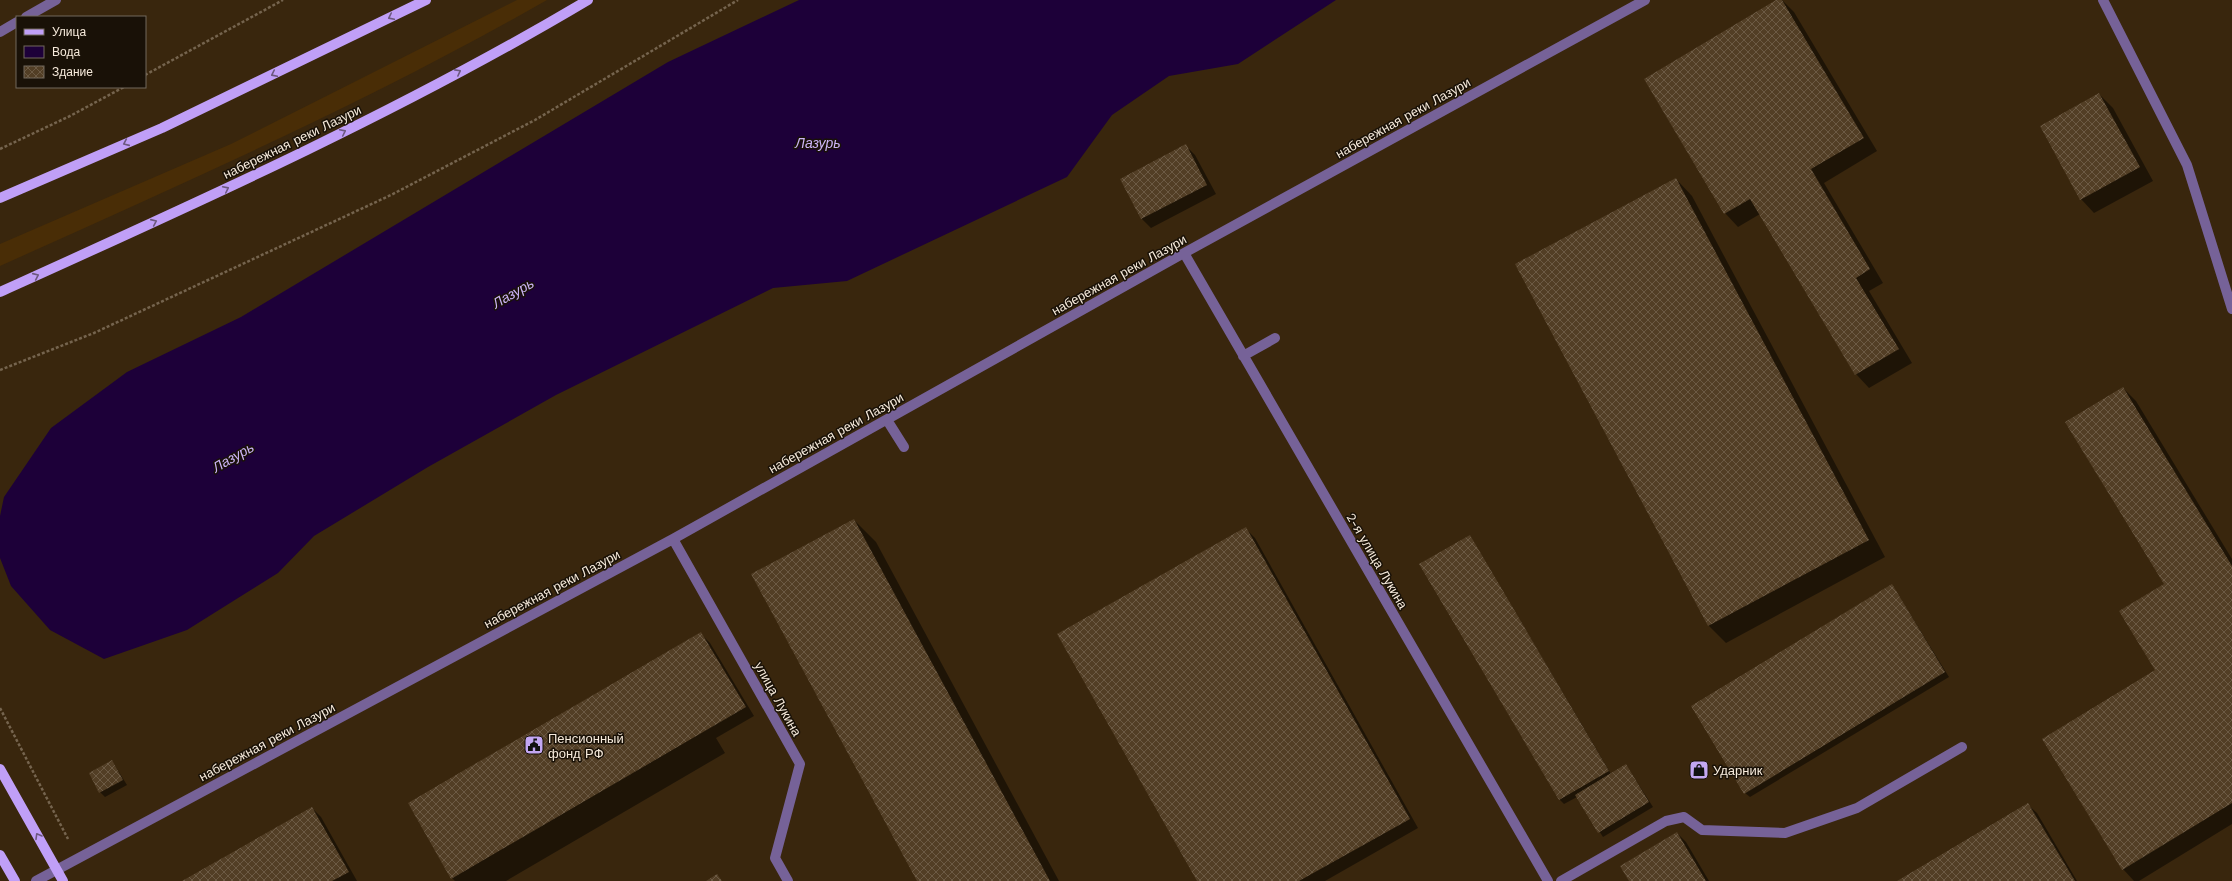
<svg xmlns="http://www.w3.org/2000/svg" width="2232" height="881" viewBox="0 0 2232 881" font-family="'Work Sans',sans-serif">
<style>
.grass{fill:#492d06}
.water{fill:#1d0039}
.shadow{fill:#0007}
.building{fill:url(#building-cross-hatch)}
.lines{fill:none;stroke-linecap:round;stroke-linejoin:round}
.path{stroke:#75644e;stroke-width:2.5;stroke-dasharray:3 2;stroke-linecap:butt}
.minor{stroke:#766298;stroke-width:10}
.major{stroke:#c09ff7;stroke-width:10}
.oneway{stroke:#6c587f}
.labels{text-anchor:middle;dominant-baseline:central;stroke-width:3;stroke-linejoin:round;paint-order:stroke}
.street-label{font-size:13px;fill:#f7ebdc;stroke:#191107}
.poi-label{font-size:13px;fill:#f7ebdc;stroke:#191107;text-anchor:start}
.water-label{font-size:14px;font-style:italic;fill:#ccb4f7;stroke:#191107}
</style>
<defs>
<pattern id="building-cross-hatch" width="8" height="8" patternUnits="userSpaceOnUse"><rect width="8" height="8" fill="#523e25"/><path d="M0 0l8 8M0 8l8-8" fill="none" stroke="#6c5a44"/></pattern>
</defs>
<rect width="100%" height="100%" fill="#39260d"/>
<path class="grass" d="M 517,0 L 547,0 C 371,101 184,183 0,266 L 0,244 L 231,144 Z"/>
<path class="water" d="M 799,0 L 1336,0 L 1238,64 L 1169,76 L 1112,115 L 1067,177 L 847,281 L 773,288 L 556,395 L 428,467 L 314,536 L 278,573 L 187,630 L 104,659 L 50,630 L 11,586 L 0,558 L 0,516 L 4,497 L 51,428 L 127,372 L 241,317 L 668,62 Z"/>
<path class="shadow" d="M 1778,0 L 1782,0 L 1794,12 L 1877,151 L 1824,183 L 1883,283 L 1869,291 L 1912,363 L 1869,388 L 1856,374 L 1760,214 L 1738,227 L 1725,213 Z
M 2099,94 L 2113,108 L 2153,181 L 2094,213 L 2081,199 L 2041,127 Z
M 1186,146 L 1195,155 L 1216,194 L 1151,228 L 1142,219 L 1121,179 Z
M 1676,179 L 1692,196 L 1885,557 L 1726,643 L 1709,626 L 1516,264 Z
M 2123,388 L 2136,401 L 2232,559 L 2232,824 L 2139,881 L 2134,881 L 2123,869 L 2156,670 L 2165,584 Z
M 854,520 L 876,542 L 1059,881 L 918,881 Z
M 1245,528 L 1255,538 L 1418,828 L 1325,881 L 1198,881 Z
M 1470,536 L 1611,774 L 1626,765 L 1653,807 L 1603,837 L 1577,797 L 1564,804 L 1560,800 L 1421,565 Z
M 1892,585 L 1949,677 L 1750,797 L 1745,793 Z
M 701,634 L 710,643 L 754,716 L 716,738 L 725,753 L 506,881 L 455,881 L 452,878 Z
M 112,761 L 127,785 L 105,797 L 100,792 Z
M 2027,804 L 2037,813 L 2077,881 L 1899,881 Z
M 312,808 L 321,817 L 357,881 L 184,881 Z
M 1677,833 L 1686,842 L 1709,881 L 1630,881 Z"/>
<path class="building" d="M 1776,0 L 1782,0 L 1864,138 L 1811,169 L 1870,269 L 1856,278 L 1899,349 L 1855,375 L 1750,199 L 1724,214 L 1644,79 Z
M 2099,93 L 2140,167 L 2080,200 L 2040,126 Z
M 1186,144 L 1207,185 L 1141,219 L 1120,179 Z
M 1676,178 L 1869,540 L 1708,626 L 1515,264 Z
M 2123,387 L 2232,566 L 2232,803 L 2122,870 L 2042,739 L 2155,670 L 2119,611 L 2164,584 L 2065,422 Z
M 854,519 L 1050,881 L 917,881 L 751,574 Z
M 1246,527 L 1410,819 L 1299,881 L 1197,881 L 1057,634 Z
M 1470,535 L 1609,771 L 1559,800 L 1419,564 Z
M 1892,584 L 1945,672 L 1744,794 L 1691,706 Z
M 701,632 L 746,707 L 451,879 L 408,803 Z
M 112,760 L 123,780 L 99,793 L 89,773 Z
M 1626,764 L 1649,802 L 1598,833 L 1575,795 Z
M 2028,803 L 2075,881 L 1897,881 Z
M 312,807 L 349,872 L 332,881 L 182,881 Z
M 1677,832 L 1706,881 L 1629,881 L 1620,866 Z
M 717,874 L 722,881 L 706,881 Z"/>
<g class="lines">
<path class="path" d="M 145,75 L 283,0
M 0,149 L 70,116 L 124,87
M 0,370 L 94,333 L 391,195 L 535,120 L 738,0
M 0,708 L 68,839"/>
<path class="minor" d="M 2103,0 L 2187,165 L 2232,309
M 26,17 L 56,0
M 0,32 L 17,22
M 1184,253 L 1548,881
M 1243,356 L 1275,338
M 887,420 L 904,447
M 673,539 L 800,764 L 775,858 L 788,881
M 36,881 L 673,539 L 1184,253 L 1645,0
M 1561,881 L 1666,821 L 1684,817 L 1702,830 L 1785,833 L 1857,808 L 1962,747"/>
<path class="major" d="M 0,198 L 162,128 L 426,0
M 0,292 C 199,202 400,112 588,0
M 0,769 L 63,881
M 0,855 L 15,881"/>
</g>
<defs><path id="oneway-chevron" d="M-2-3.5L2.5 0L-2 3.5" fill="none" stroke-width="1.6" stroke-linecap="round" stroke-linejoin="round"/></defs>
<g class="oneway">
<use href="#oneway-chevron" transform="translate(391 17) rotate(154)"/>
<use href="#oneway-chevron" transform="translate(458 72) rotate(-28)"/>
<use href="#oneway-chevron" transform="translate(274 74) rotate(154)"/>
<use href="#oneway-chevron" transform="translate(343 132) rotate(-26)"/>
<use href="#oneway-chevron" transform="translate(126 143) rotate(156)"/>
<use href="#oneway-chevron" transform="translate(226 189) rotate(-26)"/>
<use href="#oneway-chevron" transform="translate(154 222) rotate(-24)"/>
<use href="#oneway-chevron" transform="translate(36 276) rotate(-24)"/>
<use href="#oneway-chevron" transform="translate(38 836) rotate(-120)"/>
</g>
<defs>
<g id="civic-square" transform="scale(1)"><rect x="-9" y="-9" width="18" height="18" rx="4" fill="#c3a7f2" stroke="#191107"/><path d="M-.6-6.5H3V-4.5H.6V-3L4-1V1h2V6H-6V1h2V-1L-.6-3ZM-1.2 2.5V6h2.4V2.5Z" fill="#111"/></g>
<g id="shop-square" transform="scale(1)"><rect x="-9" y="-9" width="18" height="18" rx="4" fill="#c3a7f2" stroke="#191107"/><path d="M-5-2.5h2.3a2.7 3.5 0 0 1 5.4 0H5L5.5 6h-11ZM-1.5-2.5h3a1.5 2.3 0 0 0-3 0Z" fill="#111"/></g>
</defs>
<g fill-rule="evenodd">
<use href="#civic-square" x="534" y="745"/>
<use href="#shop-square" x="1699" y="770"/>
</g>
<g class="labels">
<g class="street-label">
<text transform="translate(1403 118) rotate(-29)">набережная реки Лазури</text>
<text transform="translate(292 142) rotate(-26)">набережная реки Лазури</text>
<text transform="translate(1119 275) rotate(-29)">набережная реки Лазури</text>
<text transform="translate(836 433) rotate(-29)">набережная реки Лазури</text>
<text transform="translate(1377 561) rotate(60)">2-я улица Лукина</text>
<text transform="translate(552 589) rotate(-28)">набережная реки Лазури</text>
<text transform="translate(778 699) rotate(61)">улица Лукина</text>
<text transform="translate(267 742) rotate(-28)">набережная реки Лазури</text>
</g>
<g class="poi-label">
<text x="548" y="738">Пенсионный<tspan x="548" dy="15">фонд РФ</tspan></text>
<text x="1713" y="770">Ударник</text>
</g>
<g class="water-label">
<text x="818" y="143">Лазурь</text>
<text transform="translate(513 293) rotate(-30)">Лазурь</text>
<text transform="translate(233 457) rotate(-30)">Лазурь</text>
</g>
</g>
<rect x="16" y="16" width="130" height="72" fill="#191107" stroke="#72685c"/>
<rect x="24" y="29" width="20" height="6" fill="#c09ff7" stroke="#72685c"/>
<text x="52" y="36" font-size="12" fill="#f7ebdc">Улица</text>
<rect x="24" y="46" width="20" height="12" fill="#1d0039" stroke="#72685c"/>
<text x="52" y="56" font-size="12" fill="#f7ebdc">Вода</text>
<rect x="24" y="66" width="20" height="12" fill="url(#building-cross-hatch)" stroke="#72685c"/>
<text x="52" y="76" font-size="12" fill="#f7ebdc">Здание</text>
</svg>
